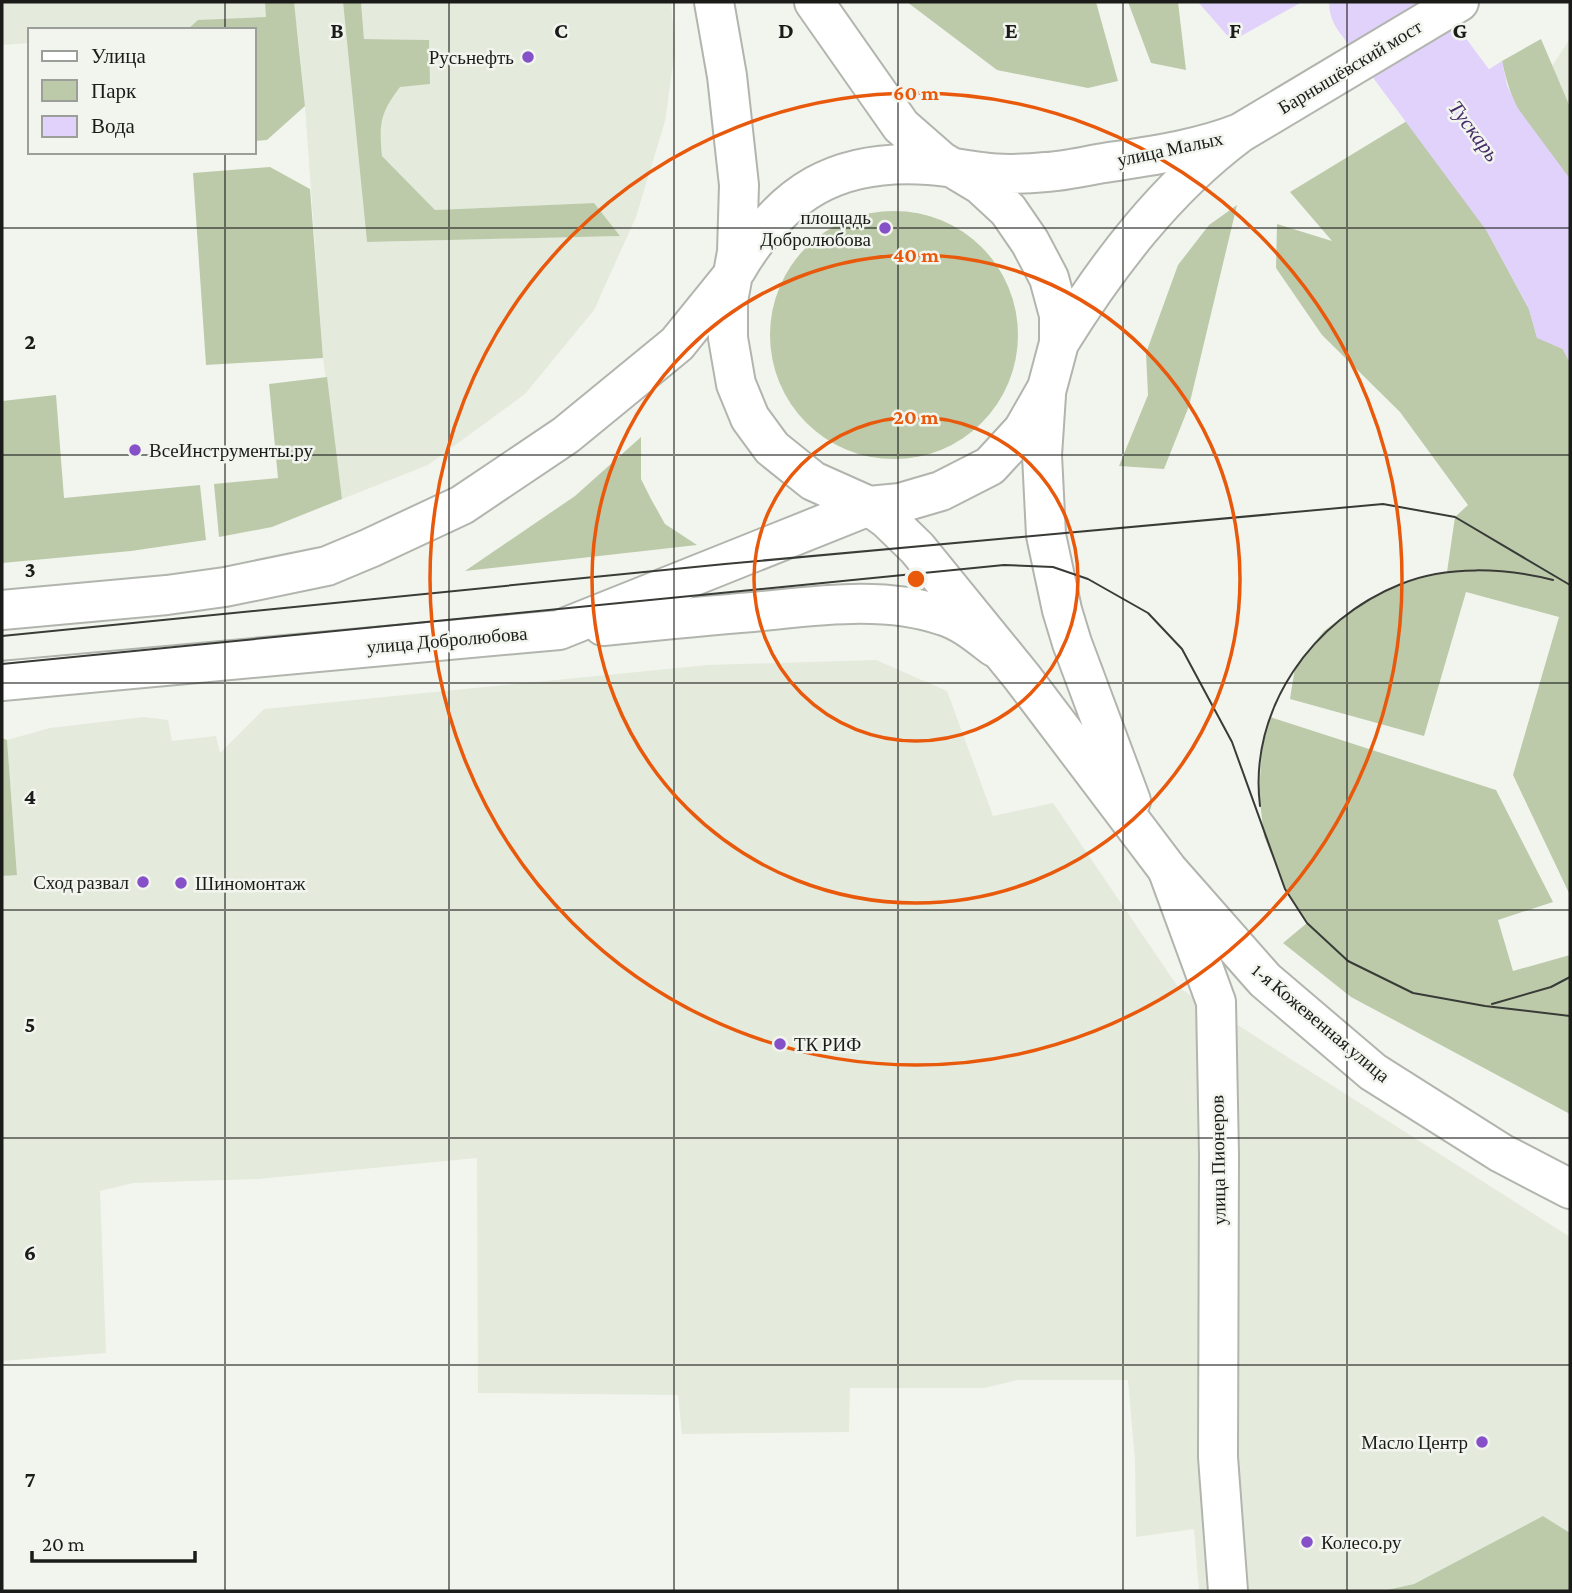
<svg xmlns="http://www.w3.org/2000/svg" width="1572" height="1593" viewBox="0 0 1572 1593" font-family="'Crimson Pro',serif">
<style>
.built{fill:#e4eadc}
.green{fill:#bccaaa}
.water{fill:#e1d2fc}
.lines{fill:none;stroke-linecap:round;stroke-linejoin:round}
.river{stroke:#e1d2fc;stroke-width:98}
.street-casing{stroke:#b2b5ae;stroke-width:42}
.secondary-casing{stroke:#b2b5ae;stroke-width:42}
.primary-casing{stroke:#b2b5ae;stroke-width:42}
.street{stroke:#fff;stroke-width:38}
.secondary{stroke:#fff;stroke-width:38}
.primary{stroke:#fff;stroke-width:38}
.tram{stroke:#393b37;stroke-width:2}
.grid{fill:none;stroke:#1b1c19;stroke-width:2;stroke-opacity:0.55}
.ring{fill:none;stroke:#e8590c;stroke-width:3.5}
.poi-dot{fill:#8651c8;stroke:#f2f5ee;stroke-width:2.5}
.labels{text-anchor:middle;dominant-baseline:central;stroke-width:5;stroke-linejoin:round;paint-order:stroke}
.poi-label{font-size:19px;fill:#1b1c19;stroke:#f2f5ee;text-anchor:end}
.street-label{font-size:19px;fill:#1b1c19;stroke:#f2f5ee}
.water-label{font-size:21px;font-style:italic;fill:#472c6a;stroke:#f2f5ee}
.grid-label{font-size:23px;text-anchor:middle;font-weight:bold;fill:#1b1c19;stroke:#f2f5ee;stroke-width:5;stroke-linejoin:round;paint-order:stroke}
.centre{fill:#e8590c;stroke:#f2f5ee;stroke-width:3.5}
.ring-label{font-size:21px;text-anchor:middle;font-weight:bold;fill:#e8590c;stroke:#f2f5ee;stroke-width:5;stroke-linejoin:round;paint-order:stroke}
</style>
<rect width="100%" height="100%" fill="#f2f5ee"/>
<path class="built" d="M 2,2 L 343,2 L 367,242 L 619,236 L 593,203 L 435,210 L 382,156 L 380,129 L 385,106 L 429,40 L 364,39 L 361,2 L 671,2 L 675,50 L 665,121 L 636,217 L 594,310 L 525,394 L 428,465 L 342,499 L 323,358 L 305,106 L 297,25 L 225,30 L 30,30 L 30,43 L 2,45 Z
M 1570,39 L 1570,107 L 1552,66 Z
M 876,660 L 947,691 L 993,816 L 1053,803 L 1178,987 L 1570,1237 L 1570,1533 L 1543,1516 L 1414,1584 L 1382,1591 L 1199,1591 L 1194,1529 L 1136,1537 L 1135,1461 L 1128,1380 L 1018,1380 L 984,1388 L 850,1388 L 849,1432 L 682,1434 L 678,1395 L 478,1393 L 477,1158 L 258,1179 L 133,1183 L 100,1191 L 106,1353 L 2,1361 L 2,876 L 17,874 L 7,740 L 50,728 L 144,717 L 168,720 L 172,741 L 216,736 L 220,753 L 264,709 L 708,665 Z"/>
<path class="green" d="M 265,2 L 294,2 L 305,106 L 267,140 L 254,141 L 254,30 L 187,30 L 198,20 L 266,17 Z
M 343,2 L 361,2 L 364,39 L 429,40 L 430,84 L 400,87 C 380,113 379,124 382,156 L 435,210 L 594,203 L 620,236 L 367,242 Z
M 907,2 L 1096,2 L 1118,81 L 1088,88 L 997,70 Z
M 1128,2 L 1178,2 L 1186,70 L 1151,63 Z
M 1541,39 L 1570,107 L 1570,211 C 1544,171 1511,107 1502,61 Z
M 1420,113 L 1437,131 L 1462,138 L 1466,167 L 1475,209 L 1529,309 L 1537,337 L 1563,349 L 1570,363 L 1569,893 L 1513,775 L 1559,617 L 1466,592 L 1424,736 L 1290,699 L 1295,667 L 1324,631 L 1361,603 L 1402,583 L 1447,572 L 1455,517 L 1468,505 L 1400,412 L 1322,335 L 1276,268 L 1277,224 L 1332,241 L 1290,192 Z
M 270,167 L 310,189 L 323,358 L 206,365 L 193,173 Z
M 1237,205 L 1189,406 L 1164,469 L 1119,466 L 1148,395 L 1146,353 L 1178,265 L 1209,225 Z
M770 335a124 124 0 1 1 248 0a124 124 0 1 1-248 0Z
M 327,377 L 342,499 L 272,527 L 219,537 L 214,484 L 278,478 L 269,384 Z
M 56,395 L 64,498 L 200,485 L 206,540 L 131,551 L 2,563 L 2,401 Z
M 641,437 L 641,479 L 651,499 L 665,524 L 697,545 L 465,571 L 575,496 Z
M 1270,717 L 1496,790 L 1553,902 L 1498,920 L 1513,971 L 1570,955 L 1570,1114 L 1351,997 L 1283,943 L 1307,923 L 1285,889 L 1264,836 L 1259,793 L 1262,749 Z
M 2,738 L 7,740 L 17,875 L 2,876 Z
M 1543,1516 L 1570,1533 L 1570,1591 L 1382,1591 L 1414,1584 Z"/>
<path class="water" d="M 1198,2 L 1302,2 L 1232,41 Z
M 1502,61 L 1507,85 L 1552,182 L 1570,211 L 1570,363 L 1563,349 L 1537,338 L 1529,309 L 1475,209 L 1462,138 L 1437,131 L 1420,113 Z"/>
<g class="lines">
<path class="river" d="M 1378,2 L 1570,261"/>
<g class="street-casing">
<path id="street" d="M 1168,871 L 1216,1002 L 1219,1155 L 1218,1457 L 1228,1591"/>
</g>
<g class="secondary-casing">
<path id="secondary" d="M 2,610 L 167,595 L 225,587 L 327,566 L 370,548 L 462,505 L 566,435 L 677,344 L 732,276
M 603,626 C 653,621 703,616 753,612 C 814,606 884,595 944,616 C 963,622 978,635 994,647
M 2,681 L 559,630 L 869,506"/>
</g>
<g class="primary-casing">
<path id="primary" d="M 714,2 L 727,76 L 739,185 L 737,252 L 728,301 L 728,338 L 736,384 L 750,418 L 772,448 L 813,481 L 869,506 L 900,503 L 941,491 L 990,466 L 1023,430 L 1047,388 L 1059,343 L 1059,315 L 1049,278 L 1030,242 L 1008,210 L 981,185 L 941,161 L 901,126 L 814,2
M 736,270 C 782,192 837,158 929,165 C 947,166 964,170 982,172 C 1002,175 1026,174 1046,172 C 1065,171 1085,166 1104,163 C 1150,156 1197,150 1240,133
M 1059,343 C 1108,264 1165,189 1240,133 L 1459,2
M 1046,395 L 1042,455 L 1046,535 L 1062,610 L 1072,643 L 1131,801
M 869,506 L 887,519 L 917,548 L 1022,677 L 1168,870 L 1265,980 L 1373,1072 L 1501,1153 L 1570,1189"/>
</g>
<use href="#street" class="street"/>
<use href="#secondary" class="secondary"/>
<use href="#primary" class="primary"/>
<path class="tram" d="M 2,636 L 725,564 L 1383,504 L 1455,517 L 1570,585
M 2,664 L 1004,565 L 1053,567 L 1088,579 L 1148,613 L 1182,649 L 1232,742 L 1285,889 L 1307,923 L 1348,961 L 1413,993 L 1485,1006 L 1570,1016
M 1260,806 C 1248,709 1313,619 1401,584 C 1446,565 1506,568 1553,580
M 1492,1004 L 1551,987 L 1570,977"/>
</g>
<path class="grid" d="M 225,2 L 225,30M 449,2 L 449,1591M 674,2 L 674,1591M 898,2 L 898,1591M 1123,2 L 1123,1591M 1347,2 L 1347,1591M 225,152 L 225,1591M 2,228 L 1570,228M 2,455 L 1570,455M 2,683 L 1570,683M 2,910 L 1570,910M 2,1138 L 1570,1138M 2,1365 L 1570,1365"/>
<g class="ring">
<circle cx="916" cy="579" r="162"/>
<circle cx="916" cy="579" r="324"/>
<circle cx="916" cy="579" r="486"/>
</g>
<g class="poi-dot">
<circle cx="528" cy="57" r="7"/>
<circle cx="885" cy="228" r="7"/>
<circle cx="135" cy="450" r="7"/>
<circle cx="143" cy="882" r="7"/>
<circle cx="181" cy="883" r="7"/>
<circle cx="780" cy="1044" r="7"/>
<circle cx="1482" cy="1442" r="7"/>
<circle cx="1307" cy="1542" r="7"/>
</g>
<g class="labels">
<g class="poi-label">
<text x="514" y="57">Русьнефть</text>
<text x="871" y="217">площадь<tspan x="871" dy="22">Добролюбова</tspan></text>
<text x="149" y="450" text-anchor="start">ВсеИнструменты.ру</text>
<text x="129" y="882">Сход развал</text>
<text x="195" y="883" text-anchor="start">Шиномонтаж</text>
<text x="794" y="1044" text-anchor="start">ТК РИФ</text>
<text x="1468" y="1442">Масло Центр</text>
<text x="1321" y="1542" text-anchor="start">Колесо.ру</text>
</g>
<g class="street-label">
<text transform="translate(1350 67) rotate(-31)">Барнышёвский мост</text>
<text transform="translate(1170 149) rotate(-12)">улица Малых</text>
<text transform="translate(447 640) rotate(-5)">улица Добролюбова</text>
<text transform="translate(1321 1023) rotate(40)">1-я Кожевенная улица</text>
<text transform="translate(1218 1160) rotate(-91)">улица Пионеров</text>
</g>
<g class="water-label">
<text transform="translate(1474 131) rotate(53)">Тускарь</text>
</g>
</g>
<g class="grid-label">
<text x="337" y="38">B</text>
<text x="561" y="38">C</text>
<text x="786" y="38">D</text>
<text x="1011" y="38">E</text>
<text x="1235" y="38">F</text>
<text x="1460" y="38">G</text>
<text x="30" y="349">2</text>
<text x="30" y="577">3</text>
<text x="30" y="804">4</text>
<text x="30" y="1032">5</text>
<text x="30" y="1260">6</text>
<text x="30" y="1487">7</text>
</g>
<circle cx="916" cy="579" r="10" class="centre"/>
<g class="ring-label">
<text x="916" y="100">60 m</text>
<text x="916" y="262">40 m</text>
<text x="916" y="424">20 m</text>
</g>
<rect width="1572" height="1593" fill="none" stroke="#1b1c19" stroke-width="7"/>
<rect x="28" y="28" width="228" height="126" fill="#f2f5ee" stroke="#9c9e99" stroke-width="2"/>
<rect x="42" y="51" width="35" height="10" fill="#ffffff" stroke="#9c9e99" stroke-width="2"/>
<text x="91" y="63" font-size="21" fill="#1b1c19">Улица</text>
<rect x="42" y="80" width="35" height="21" fill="#bccaaa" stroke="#9c9e99" stroke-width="2"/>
<text x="91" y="98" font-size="21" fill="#1b1c19">Парк</text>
<rect x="42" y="116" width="35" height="21" fill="#e1d2fc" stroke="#9c9e99" stroke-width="2"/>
<text x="91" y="133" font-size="21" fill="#1b1c19">Вода</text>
<path d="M32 1551v10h163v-10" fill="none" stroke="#1b1c19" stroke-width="3.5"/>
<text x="42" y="1551" font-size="21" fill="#1b1c19" stroke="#f2f5ee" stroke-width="5" paint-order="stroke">20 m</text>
</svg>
